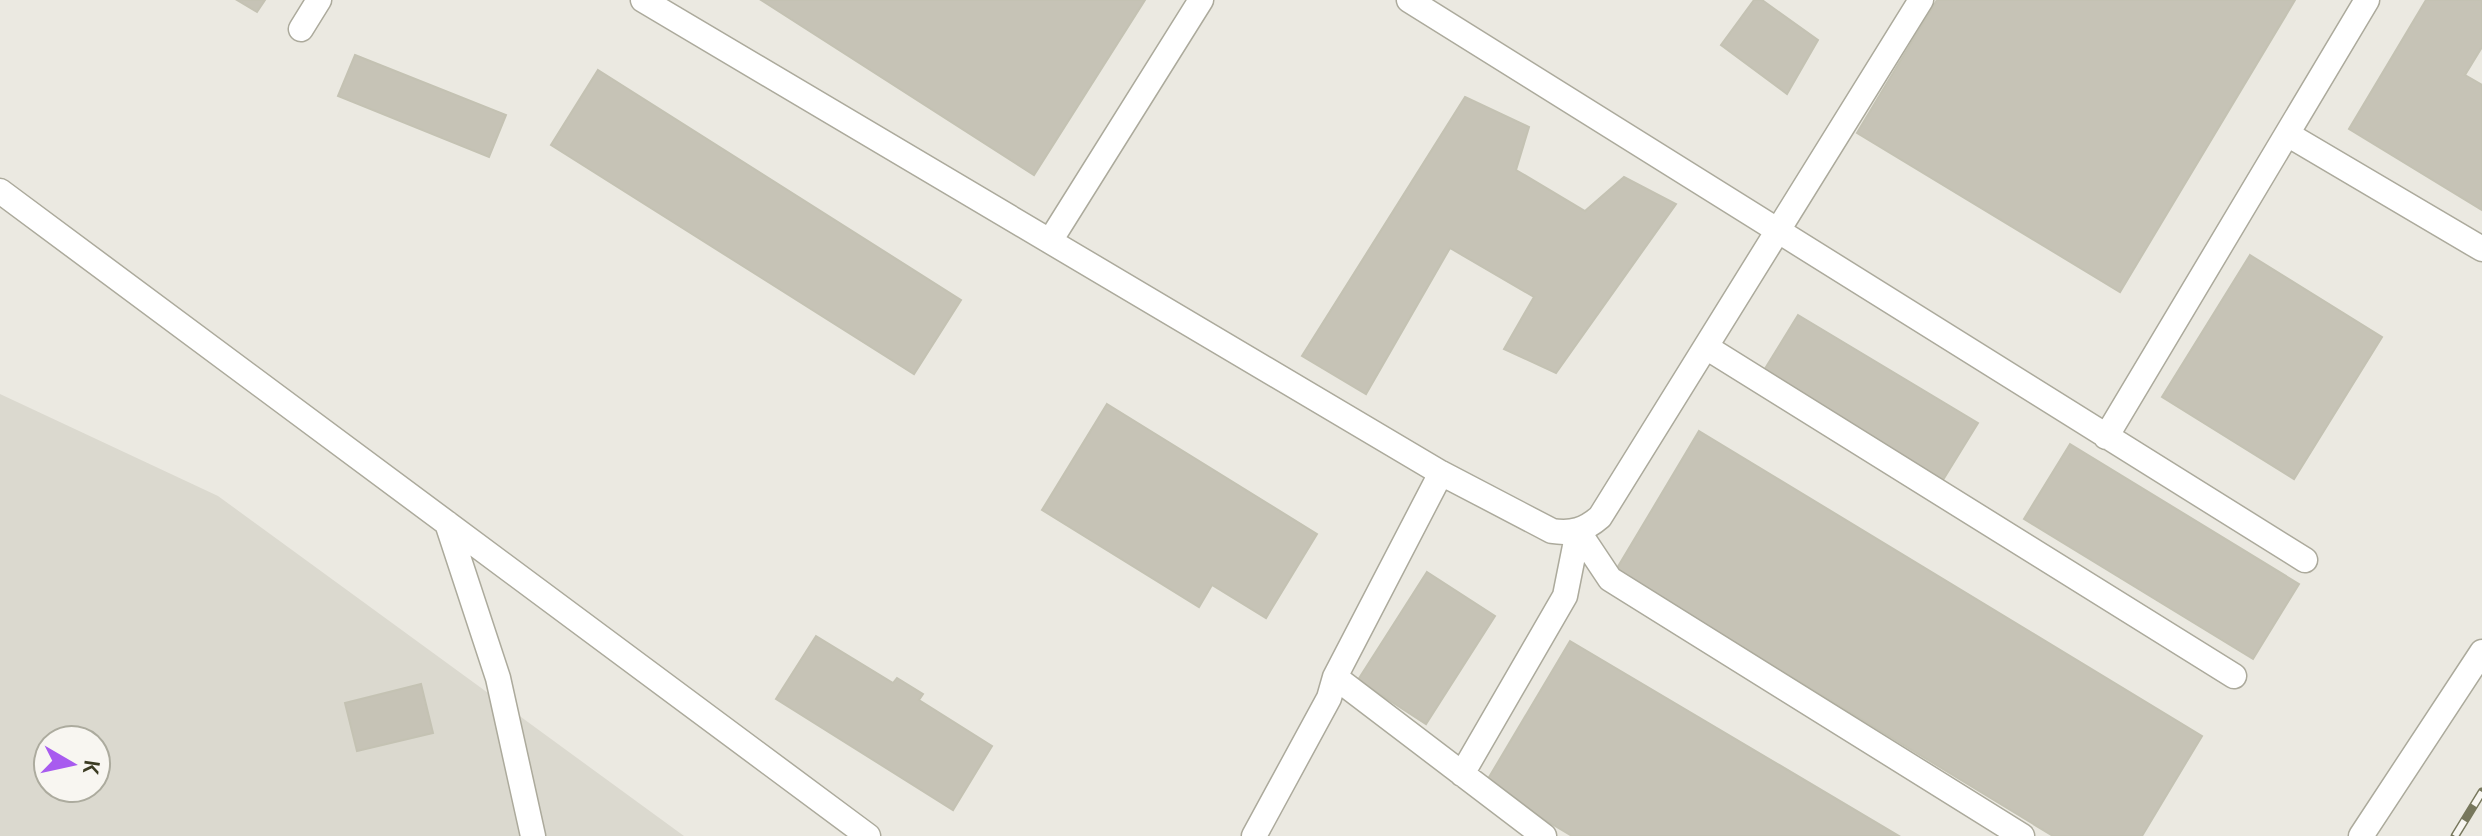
<svg xmlns="http://www.w3.org/2000/svg" width="2482" height="836" viewBox="0 0 2482 836" font-family="Cabin,sans-serif">
<style>
.built{fill:#dbd9cf;fill-rule:evenodd}
.building{fill:#c6c3b6;stroke:#c4c2b3;stroke-width:2}
.lines{fill:none;stroke-linecap:round;stroke-linejoin:round}
.minor-casing{stroke:#acaa9c;stroke-width:27}
.minor{stroke:#fff;stroke-width:24}
.rail-casing{stroke:#77775c;stroke-width:9}
.rail{stroke:#f8f6f1;stroke-width:6;stroke-dasharray:18;stroke-linecap:butt}
</style>
<rect width="100%" height="100%" fill="#ebe9e1"/>
<path class="built" d="M 0,394 L 218,496 L 684,836 L 0,836 ZM 48,740 L 96,740 L 96,788 L 48,788 Z"/>
<path class="building" d="M 237,0 L 265,0 L 257,12 Z
M 761,0 L 1145,0 L 1034,175 Z
M 1754,0 L 1762,0 L 1818,40 L 1787,94 L 1721,45 Z
M 1937,0 L 2295,0 L 2120,292 L 1857,133 Z
M 2426,0 L 2482,0 L 2482,47 L 2465,75 L 2482,85 L 2482,210 L 2349,129 Z
M 355,55 L 506,115 L 489,157 L 338,96 Z
M 598,70 L 961,300 L 914,374 L 551,145 Z
M 1465,97 L 1529,127 L 1516,170 L 1585,211 L 1624,177 L 1676,204 L 1556,373 L 1504,349 L 1534,297 L 1450,248 L 1366,394 L 1302,356 Z
M 2250,255 L 2382,337 L 2294,479 L 2162,397 Z
M 1798,315 L 1978,423 L 1943,480 L 1763,372 Z
M 1107,404 L 1317,534 L 1266,618 L 1212,585 L 1199,607 L 1042,510 Z
M 1699,431 L 2202,736 L 2142,836 L 2053,836 L 1616,570 Z
M 2070,444 L 2299,584 L 2253,659 L 2024,519 Z
M 1427,572 L 1495,616 L 1426,724 L 1358,680 Z
M 816,636 L 893,683 L 897,678 L 923,694 L 919,700 L 992,746 L 953,810 L 776,699 Z
M 1570,641 L 1899,836 L 1572,836 L 1485,784 Z
M 421,684 L 433,733 L 357,751 L 345,703 Z"/>
<g class="lines">
<g class="minor-casing">
<path id="minor" d="M 643,0 L 1441,473 L 1552,531 C 1572,534 1585,530 1600,517 L 1921,0
M 1409,0 L 2305,560
M 301,29 L 319,0
M 2289,135 L 2482,249
M 0,191 L 868,836
M 1050,241 L 1201,0
M 1706,347 L 2234,676
M 2106,437 L 2367,0
M 447,523 L 498,678 L 533,836
M 1578,531 L 1610,579 L 2022,836
M 1335,677 L 1544,836
M 1462,774 L 1565,596 L 1578,531
M 1254,836 L 1329,698 L 1335,677 L 1441,473
M 2361,836 L 2482,652"/>
</g>
<use href="#minor" class="minor"/>
<g class="rail-casing">
<path id="rail" d="M 2455,836 L 2482,792"/>
</g>
<use href="#rail" class="rail"/>
</g>
<g transform="translate(72 764) rotate(99)"><circle r="38" fill="#f8f6f1" stroke="#acab9e" stroke-width="2"/>
<path d="M0-6L14 30L0 20L-14 30Z" fill="#a85bef"/>
<text y="-12" font-size="22" font-weight="bold" text-anchor="middle" fill="#3b3b22">K</text>
</g>
</svg>
